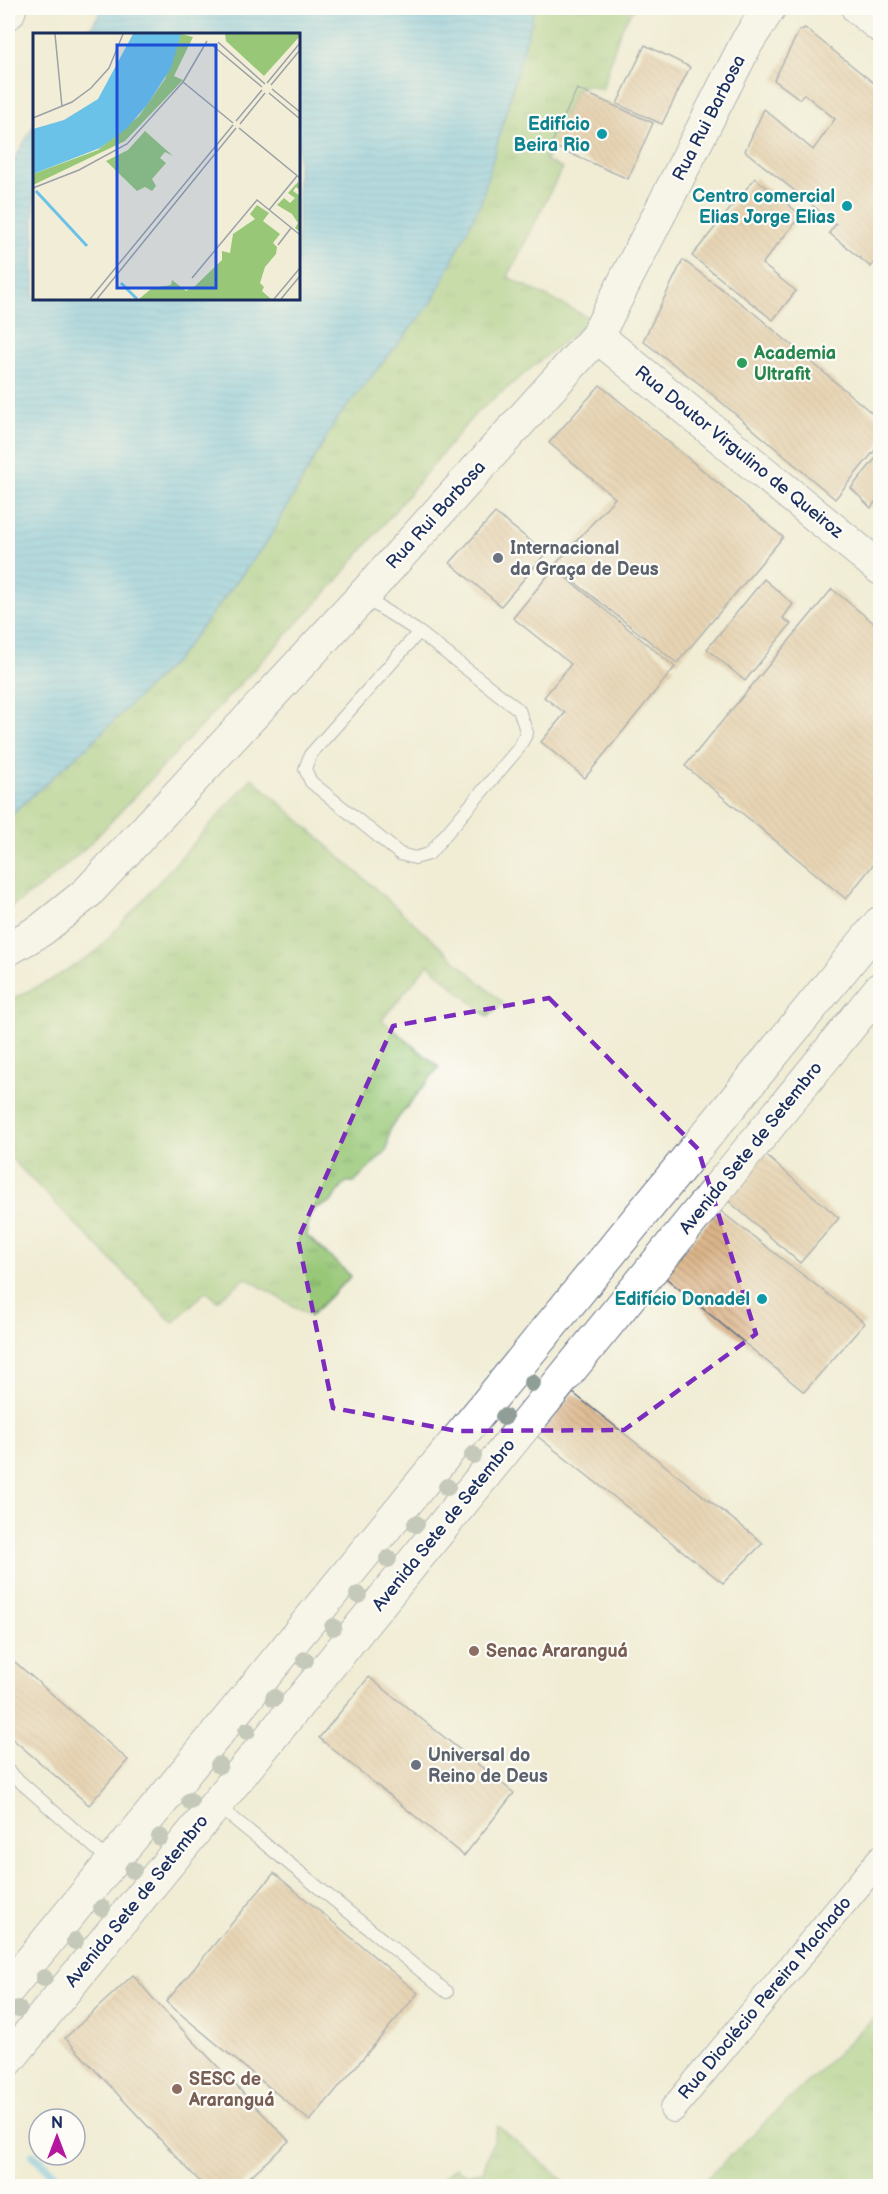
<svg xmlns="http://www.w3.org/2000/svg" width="888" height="2194" viewBox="0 0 888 2194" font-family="'Balsamiq Sans',sans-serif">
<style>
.grass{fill:url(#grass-tufts);stroke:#5a7c6a;stroke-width:1.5}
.water{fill:url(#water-rules);stroke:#4378a3;stroke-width:1.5}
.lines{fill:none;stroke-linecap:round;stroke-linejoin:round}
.stream{stroke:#6bc2e8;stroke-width:9}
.building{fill:url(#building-back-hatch)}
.lane-casing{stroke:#667288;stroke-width:14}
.street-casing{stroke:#667288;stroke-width:28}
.secondary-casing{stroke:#667288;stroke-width:35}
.lane{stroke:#fff;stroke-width:12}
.street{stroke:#fff;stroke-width:26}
.secondary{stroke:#fff;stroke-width:33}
.tree{fill:#909e98}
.marked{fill:none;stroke:#7b2cbf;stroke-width:4.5;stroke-dasharray:12 8;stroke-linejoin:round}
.culture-dot{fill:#0f9aa8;stroke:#fdfcf7;stroke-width:2}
.leisure-dot{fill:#2e9e5b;stroke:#fdfcf7;stroke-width:2}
.worship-dot{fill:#6b7280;stroke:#fdfcf7;stroke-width:2}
.education-dot{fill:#8d6e63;stroke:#fdfcf7;stroke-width:2}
.labels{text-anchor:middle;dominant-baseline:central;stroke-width:4.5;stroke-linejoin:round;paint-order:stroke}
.street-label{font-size:18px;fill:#1b2f5e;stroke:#fdfcf7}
.culture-label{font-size:18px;font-weight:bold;fill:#0d838f;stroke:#fdfcf7;text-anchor:end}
.leisure-label{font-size:18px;font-weight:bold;fill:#27864d;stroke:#fdfcf7;text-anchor:start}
.worship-label{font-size:18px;font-weight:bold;fill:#5b616d;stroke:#fdfcf7;text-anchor:start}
.education-label{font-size:18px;font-weight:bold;fill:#785e54;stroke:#fdfcf7;text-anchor:start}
.inset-river{fill:none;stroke:#6bc2e8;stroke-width:3}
.inset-road{fill:none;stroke:#9ba1a6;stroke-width:1.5}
.view{fill:#1d4ed8;fill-opacity:0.15;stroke:#1d4ed8;stroke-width:3}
.inset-edge{fill:none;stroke:#1b2f5e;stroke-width:3}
</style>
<defs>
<pattern id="grass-tufts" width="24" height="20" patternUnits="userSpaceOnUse" patternTransform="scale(1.5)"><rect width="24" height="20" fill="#98c877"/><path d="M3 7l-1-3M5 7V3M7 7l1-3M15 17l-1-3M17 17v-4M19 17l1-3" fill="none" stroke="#7ba365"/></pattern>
<pattern id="water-rules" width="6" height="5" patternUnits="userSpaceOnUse" patternTransform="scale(1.5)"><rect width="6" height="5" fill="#6bc2e8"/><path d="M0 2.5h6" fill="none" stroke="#579ebf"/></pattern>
<pattern id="building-back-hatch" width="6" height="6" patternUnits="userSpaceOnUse" patternTransform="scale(1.5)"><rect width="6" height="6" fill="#dcb589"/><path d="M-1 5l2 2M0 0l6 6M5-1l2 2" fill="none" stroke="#b29473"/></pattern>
</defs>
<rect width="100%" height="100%" fill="#fdfcf7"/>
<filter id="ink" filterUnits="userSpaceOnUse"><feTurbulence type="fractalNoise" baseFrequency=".0167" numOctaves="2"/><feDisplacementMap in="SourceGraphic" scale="12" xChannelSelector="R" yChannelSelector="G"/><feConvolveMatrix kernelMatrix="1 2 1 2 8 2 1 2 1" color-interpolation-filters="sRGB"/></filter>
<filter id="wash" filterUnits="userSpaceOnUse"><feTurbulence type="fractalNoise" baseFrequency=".008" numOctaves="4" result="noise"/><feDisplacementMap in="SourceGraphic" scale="24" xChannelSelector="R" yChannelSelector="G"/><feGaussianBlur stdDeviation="1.35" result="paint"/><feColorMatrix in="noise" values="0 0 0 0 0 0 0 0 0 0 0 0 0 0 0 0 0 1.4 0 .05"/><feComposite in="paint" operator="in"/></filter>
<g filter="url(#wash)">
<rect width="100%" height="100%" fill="#f1edd6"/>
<path class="grass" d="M 535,8 L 636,8 C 617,23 611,66 602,90 L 587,85 L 576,89 L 546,161 L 562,168 L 508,277 L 591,319 L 475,414 L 336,582 L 90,844 L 47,882 L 8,909 L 8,817 L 89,745 L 178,658 L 269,539 L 336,420 L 432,302 Z
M 252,778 L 503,1003 L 488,1017 L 428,964 L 382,1020 L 439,1067 L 390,1128 L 387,1150 L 355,1182 L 346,1182 L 330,1203 L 317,1207 L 310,1214 L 306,1235 L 351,1276 L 310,1316 L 246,1278 L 217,1301 L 206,1291 L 173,1323 L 8,1155 L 8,1001 L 51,980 L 96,952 Z
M 880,2012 L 880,2186 L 697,2186 L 703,2182 Z
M 498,2126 L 570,2186 L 417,2186 L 439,2181 L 456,2167 L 467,2175 L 483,2171 Z"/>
<path class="water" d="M 103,8 L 535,8 L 481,202 L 432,302 L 336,420 L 269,539 L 178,658 L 89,745 L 8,817 L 8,171 L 34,125 L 34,298 L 298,298 L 298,34 L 87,34 Z"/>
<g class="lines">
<path class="stream" d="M 33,2155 L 65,2186"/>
</g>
<g id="blocks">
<path class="building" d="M 805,28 L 880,88 L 880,254 L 871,267 L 829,233 L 836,224 L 745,151 L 764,109 L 813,150 L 835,119 L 804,94 L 800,99 L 774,80 L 799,31 Z
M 645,45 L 690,67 L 662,124 L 617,104 Z
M 577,89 L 653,123 L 628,179 L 551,145 Z
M 755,178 L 801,215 L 762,264 L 796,291 L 773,320 L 692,256 Z
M 683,260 L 755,314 L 880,420 L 880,444 L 835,499 L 701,385 L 643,341 Z
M 600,385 L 783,537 L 677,663 L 554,566 L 615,498 L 549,443 Z
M 880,453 L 880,495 L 871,508 L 851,488 Z
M 495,513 L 546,553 L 501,606 L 450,563 Z
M 554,568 L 675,667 L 585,778 L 541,742 L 565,713 L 544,697 L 571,664 L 513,618 Z
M 764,579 L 793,604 L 783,618 L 791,624 L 745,681 L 707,649 Z
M 832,589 L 880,628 L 880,856 L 846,899 L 685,766 Z
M 763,1153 L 839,1218 L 800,1263 L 725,1198 Z
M 719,1210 L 865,1323 L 804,1392 L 661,1274 Z
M 573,1393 L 763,1543 L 723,1583 L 537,1436 Z
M 8,1656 L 128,1760 L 89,1805 L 8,1735 Z
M 369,1677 L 514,1793 L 464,1856 L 319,1738 Z
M 274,1873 L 418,1993 L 310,2121 L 166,2002 Z
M 133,1975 L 156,2002 L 289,2141 L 240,2186 L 204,2186 L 65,2038 Z"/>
</g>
</g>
<g filter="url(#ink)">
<use href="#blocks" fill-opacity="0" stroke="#667288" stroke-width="1.5"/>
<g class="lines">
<g class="lane-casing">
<path id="lane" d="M 365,598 L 419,632 L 519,710 L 527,733 L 518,749 L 429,854 L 415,858 L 400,854 L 311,782 L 305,769 L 310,755 L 419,632
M 8,1771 L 110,1861
M 217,1805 L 447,1992"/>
</g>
<g class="street-casing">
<path id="street" d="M 673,2109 L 880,1859"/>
</g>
<g class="secondary-casing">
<path id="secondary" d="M 858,8 L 880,26
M 8,13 L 10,8
M 597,336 L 880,568
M 8,949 L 41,930 L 87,893 L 363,596 L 597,336 L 747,42 L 769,8
M 8,1989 L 880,923
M 8,2060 L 880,989"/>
</g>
<use href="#lane" class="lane"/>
<use href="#street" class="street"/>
<use href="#secondary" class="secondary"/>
</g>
<g class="tree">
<circle cx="532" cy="1383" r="9"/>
<circle cx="504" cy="1417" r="9"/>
<circle cx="473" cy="1455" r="9"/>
<circle cx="447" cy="1487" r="9"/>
<circle cx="416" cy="1524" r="9"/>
<circle cx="388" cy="1559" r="9"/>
<circle cx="358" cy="1595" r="9"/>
<circle cx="333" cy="1627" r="9"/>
<circle cx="305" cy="1660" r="9"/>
<circle cx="274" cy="1698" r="9"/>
<circle cx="247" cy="1731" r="9"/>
<circle cx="219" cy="1765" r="9"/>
<circle cx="190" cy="1801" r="9"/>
<circle cx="160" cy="1837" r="9"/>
<circle cx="133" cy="1870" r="9"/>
<circle cx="102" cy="1908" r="9"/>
<circle cx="75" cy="1941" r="9"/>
<circle cx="44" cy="1978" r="9"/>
<circle cx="18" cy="2009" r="9"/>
</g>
</g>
<path d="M0 0H888V2194H0ZM 549,998 L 698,1149 L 756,1334 L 624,1430 L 457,1431 L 333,1408 L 298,1239 L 393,1026 Z" fill="#f1edd6" fill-opacity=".55" fill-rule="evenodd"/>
<path class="marked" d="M 549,998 L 698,1149 L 756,1334 L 624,1430 L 457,1431 L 333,1408 L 298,1239 L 393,1026 Z"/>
<g class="culture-dot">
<circle cx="602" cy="134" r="6"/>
<circle cx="847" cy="206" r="6"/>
<circle cx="762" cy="1299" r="6"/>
</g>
<circle class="leisure-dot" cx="742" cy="363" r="6"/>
<g class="worship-dot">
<circle cx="498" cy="558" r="6"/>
<circle cx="416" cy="1765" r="6"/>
</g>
<g class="education-dot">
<circle cx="474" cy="1651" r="6"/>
<circle cx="177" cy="2089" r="6"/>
</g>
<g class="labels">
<g class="street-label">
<text transform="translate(709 118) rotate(-63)">Rua Rui Barbosa</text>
<text transform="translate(739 452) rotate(39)">Rua Doutor Virgulino de Queiroz</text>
<text transform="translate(436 515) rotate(-48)">Rua Rui Barbosa</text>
<text transform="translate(751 1148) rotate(-51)">Avenida Sete de Setembro</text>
<text transform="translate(444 1525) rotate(-51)">Avenida Sete de Setembro</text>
<text transform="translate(137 1901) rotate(-51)">Avenida Sete de Setembro</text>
<text transform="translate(765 1998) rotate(-50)">Rua Dioclécio Pereira Machado</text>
</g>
<g class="culture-label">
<text x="590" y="124">Edifício<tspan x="590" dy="21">Beira Rio</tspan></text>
<text x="835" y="196">Centro comercial<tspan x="835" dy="21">Elias Jorge Elias</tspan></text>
<text x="750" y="1299">Edifício Donadel</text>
</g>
<g class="leisure-label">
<text x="754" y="353">Academia<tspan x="754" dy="21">Ultrafit</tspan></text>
</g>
<g class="worship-label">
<text x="510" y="548">Internacional<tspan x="510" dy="21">da Graça de Deus</tspan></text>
<text x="428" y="1755">Universal do<tspan x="428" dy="21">Reino de Deus</tspan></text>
</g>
<g class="education-label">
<text x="486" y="1651">Senac Araranguá</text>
<text x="189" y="2079">SESC de<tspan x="189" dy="21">Araranguá</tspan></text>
</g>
</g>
<g transform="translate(33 33)">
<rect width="267" height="267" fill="#f1edd6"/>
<path d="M 148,1 L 160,4 L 141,43 L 150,47 L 92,108 L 0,152 L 0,141 L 65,117 L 106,83 L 132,46 ZM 112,98 L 140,123 L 132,119 L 127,125 L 133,130 L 119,146 L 123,153 L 119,158 L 112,154 L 104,158 L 73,128 L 95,117 ZM 265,149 L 267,157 L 263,154 L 260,158 L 267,163 L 267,199 L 262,195 L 265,190 L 259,181 L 244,172 L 251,165 L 257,170 L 262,165 L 255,160 ZM 224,172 L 236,180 L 230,188 L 247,201 L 240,210 L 244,214 L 243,221 L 232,234 L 227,250 L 231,254 L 229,258 L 238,266 L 106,266 L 119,255 L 138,252 L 139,247 L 153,258 L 162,253 L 189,227 L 189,218 L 197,220 L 200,201 L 222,186 L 217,181 Z" fill="#98c877"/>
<path d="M 192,1 L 267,1 L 267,3 L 231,43 L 193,8 Z" fill="#98c877"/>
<path d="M 100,1 L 148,1 L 138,35 L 114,72 L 94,95 L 67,115 L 0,141 L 0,96 L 31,87 L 65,66 Z" fill="#6bc2e8"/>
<path class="inset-river" d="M 3,158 L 54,213M 88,250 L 104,266"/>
<path class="inset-road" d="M 22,1 L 29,74M 185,9 L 232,51M 179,12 L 229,54M 150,49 L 200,90M 234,50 L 267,10M 238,52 L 267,17M 239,56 L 267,79M 236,60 L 267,86M 0,85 L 39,69 L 58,55 L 76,35 L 90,1M 203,88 L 229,57M 207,91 L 232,60M 206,95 L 267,145M 0,155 L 46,137 L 94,111 L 150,49 L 174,8M 236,177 L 264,143M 245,212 L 258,195M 159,245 L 224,167 L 266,201M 57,266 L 200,92M 64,266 L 203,95M 241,266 L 267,235M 248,266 L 267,243"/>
<path class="view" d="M 84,12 L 183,12 L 183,255 L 84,255 Z"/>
<rect width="267" height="267" class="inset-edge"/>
</g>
<rect width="888" height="2194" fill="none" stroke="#fdfcf7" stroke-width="30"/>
<g transform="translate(57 2137)"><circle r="28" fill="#fdfcf7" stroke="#a3aaba" stroke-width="1.5"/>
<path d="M0-4.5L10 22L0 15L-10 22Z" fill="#b5179e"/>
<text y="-9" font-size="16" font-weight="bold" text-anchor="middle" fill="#1b2f5e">N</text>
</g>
</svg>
